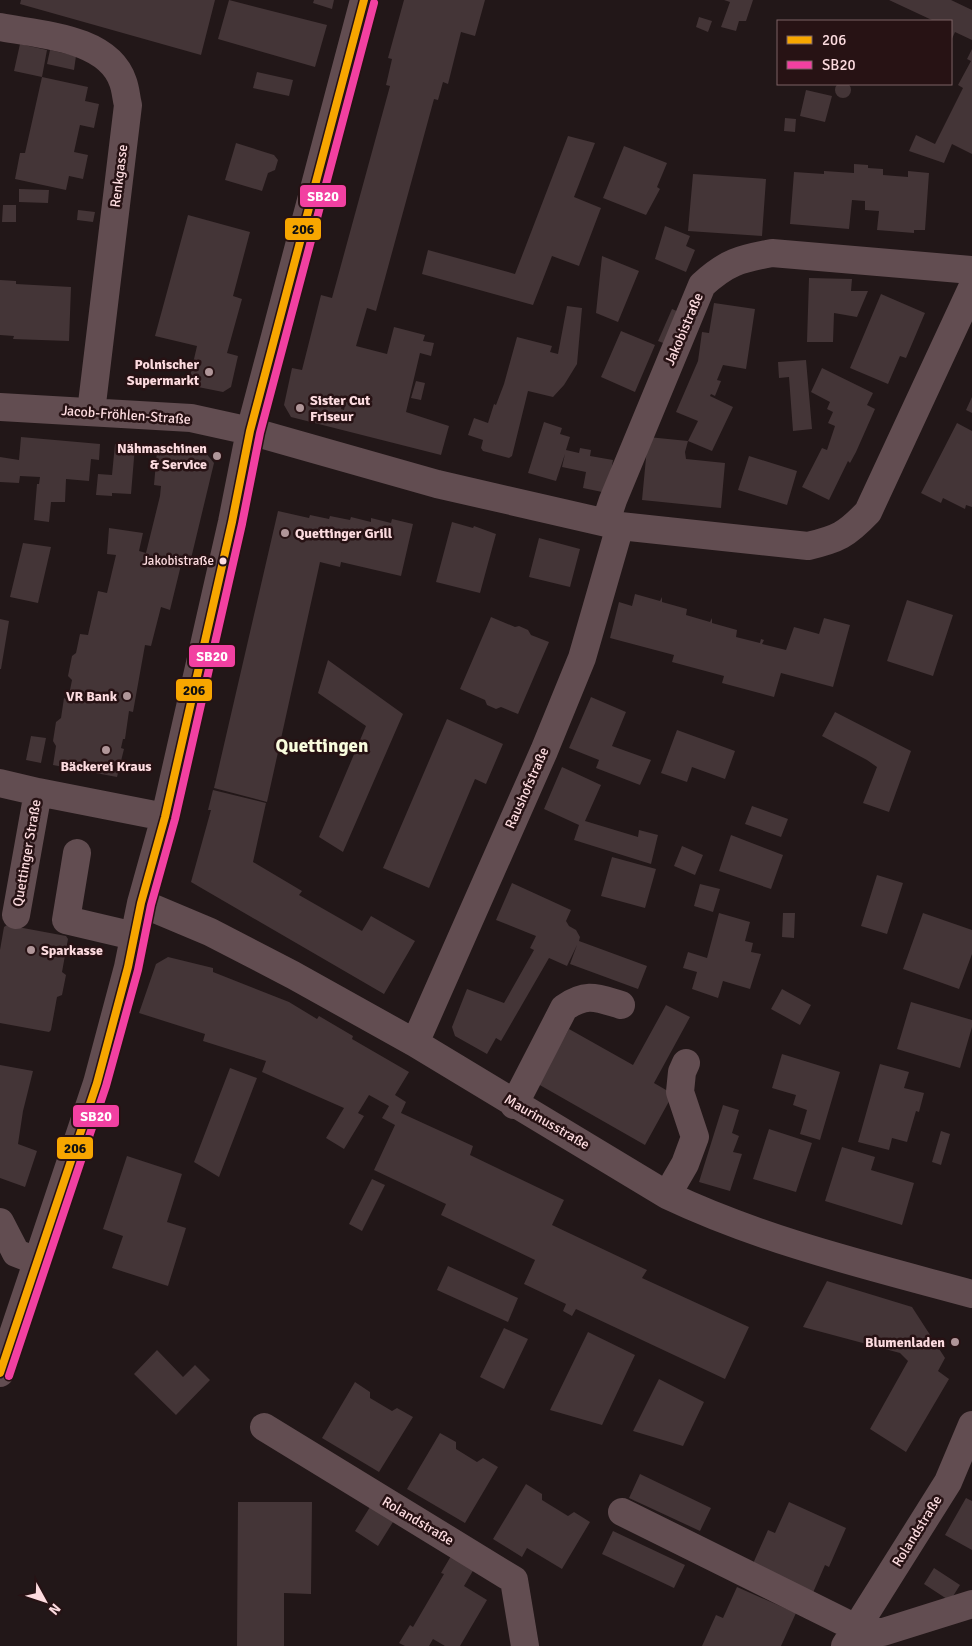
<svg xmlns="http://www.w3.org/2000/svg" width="972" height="1646" viewBox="0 0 972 1646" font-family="Signika,sans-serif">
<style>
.building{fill:#443537;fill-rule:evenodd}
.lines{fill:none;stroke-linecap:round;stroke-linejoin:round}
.minor{stroke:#624d51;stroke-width:28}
.bus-1-casing{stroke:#271214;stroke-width:11}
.bus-2-casing{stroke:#271214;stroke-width:11}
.bus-1{stroke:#f7a600;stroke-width:8}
.bus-2{stroke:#f240a1;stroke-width:8}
.poi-dot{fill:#b09699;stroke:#271214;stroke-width:2}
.bus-dot{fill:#fcdbdf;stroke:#271214;stroke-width:2}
.labels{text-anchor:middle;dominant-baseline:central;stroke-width:5;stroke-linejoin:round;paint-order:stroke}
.bus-label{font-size:13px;fill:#fcdbdf;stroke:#271214;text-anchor:end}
.street-label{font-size:14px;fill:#fcdbdf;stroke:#271214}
.poi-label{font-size:14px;font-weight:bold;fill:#fcdbdf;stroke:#271214;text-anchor:end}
.district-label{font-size:19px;font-weight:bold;fill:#f9fcdd;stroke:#271214}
.line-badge{stroke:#271214;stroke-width:2}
.badge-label{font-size:14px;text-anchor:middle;font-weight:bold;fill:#fff}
.pale-badge-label{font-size:14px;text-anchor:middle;font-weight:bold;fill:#111}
</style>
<rect width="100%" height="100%" fill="#221718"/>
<path class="building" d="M 21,0 L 215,0 L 201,55 L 20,4 Z
M 229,0 L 327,25 L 315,67 L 218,39 Z
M 314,0 L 334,0 L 332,9 L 313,3 Z
M 404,0 L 485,0 L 475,36 L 461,32 L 448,84 L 443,82 L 438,100 L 434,99 L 376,311 L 367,308 L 356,346 L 387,354 L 394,327 L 425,335 L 423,341 L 434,343 L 431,356 L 420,353 L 406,412 L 449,426 L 441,455 L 291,417 L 284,405 L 292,368 L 302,370 L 321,295 L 332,298 L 390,86 L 386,85 L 392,59 L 388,58 ZM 343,401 L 346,401 L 344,410 L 341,409 Z
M 724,0 L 753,0 L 746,21 L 739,21 L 736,31 L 721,27 L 730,2 Z
M 889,0 L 951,0 L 972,10 L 972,40 L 955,32 L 951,41 L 951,21 L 934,21 Z
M 699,17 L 712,21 L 708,32 L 696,27 Z
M 20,44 L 47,50 L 42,77 L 14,71 Z
M 972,49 L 972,154 L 952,144 L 944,163 L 909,151 L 916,135 L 935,144 L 963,88 L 958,85 L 971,61 L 967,59 Z
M 50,50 L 76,56 L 74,70 L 47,64 Z
M 257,72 L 293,80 L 289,96 L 253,88 Z
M 42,77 L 88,87 L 85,101 L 99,104 L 94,128 L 80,125 L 74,152 L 88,155 L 83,179 L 69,176 L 66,190 L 15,179 L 20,153 L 25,153 Z
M835 90a8 8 0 1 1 16 0a8 8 0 1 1-16 0Z
M 806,90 L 832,96 L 825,122 L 800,116 Z
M 785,118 L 796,119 L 795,132 L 784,131 Z
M 568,136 L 595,143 L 574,197 L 601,208 L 579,266 L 552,256 L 533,305 L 422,274 L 428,250 L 515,274 Z
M 236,143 L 274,155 L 278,160 L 275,170 L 268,173 L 262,191 L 225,180 Z
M 624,146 L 667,163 L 657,187 L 660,189 L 646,215 L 603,198 Z
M 854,164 L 868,165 L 868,168 L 883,169 L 883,175 L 908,177 L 908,171 L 929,173 L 925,230 L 914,230 L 914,233 L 877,230 L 879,211 L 865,210 L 865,201 L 852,200 L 849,229 L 790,224 L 794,172 L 824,174 L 824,171 L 854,173 Z
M 693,174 L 766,179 L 762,236 L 688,231 Z
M 19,189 L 49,190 L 48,203 L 19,202 Z
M 3,205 L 16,205 L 16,222 L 2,222 Z
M 78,210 L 95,212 L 93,222 L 77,220 Z
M 188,215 L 250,232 L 233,296 L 242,299 L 227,353 L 238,356 L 231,387 L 223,392 L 188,385 L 197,346 L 155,336 Z
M 665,226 L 690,236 L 686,246 L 695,250 L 686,272 L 655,259 Z
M 602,256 L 639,271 L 618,322 L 596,313 Z
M 809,278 L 852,279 L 851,291 L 868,291 L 857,317 L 834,313 L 833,342 L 807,342 Z
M 0,280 L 16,281 L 16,284 L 71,287 L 69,341 L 13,339 L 14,336 L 0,335 Z
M 881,294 L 925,313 L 906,358 L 900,356 L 888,384 L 850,368 Z
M 714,303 L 755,309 L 746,369 L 723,365 L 717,380 L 721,381 L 715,396 L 711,394 L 710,396 L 733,407 L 712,451 L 688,441 L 685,452 L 686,459 L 725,463 L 721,508 L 642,500 L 648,437 L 688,441 L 698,421 L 676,412 L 698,361 L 702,332 L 709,333 Z
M 567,306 L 582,308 L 577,364 L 564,385 L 553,397 L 528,391 L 512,456 L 509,458 L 483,451 L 481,448 L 483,440 L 468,435 L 474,418 L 488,423 L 494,404 L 496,405 L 504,384 L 517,337 L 552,346 L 550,352 L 558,354 Z
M 672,309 L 684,314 L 671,346 L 658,341 Z
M 621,331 L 655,345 L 635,392 L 601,377 Z
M 806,360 L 812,429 L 793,431 L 789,377 L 779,378 L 778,362 Z
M 822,368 L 873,393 L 867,405 L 875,409 L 856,452 L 850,463 L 848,461 L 829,500 L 802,487 L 822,448 L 827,450 L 835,426 L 828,423 L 833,412 L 827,409 L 830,402 L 811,392 Z
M 416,381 L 425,383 L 421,400 L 411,398 Z
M 972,397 L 972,413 L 966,410 Z
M 544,422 L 562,428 L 560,434 L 570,437 L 566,450 L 579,453 L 580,448 L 591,450 L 590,456 L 613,460 L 607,493 L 583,488 L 586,472 L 562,467 L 565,454 L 556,481 L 528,473 Z
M 957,423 L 972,431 L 972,507 L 966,505 L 965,509 L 943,498 L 941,503 L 921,493 Z
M 21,437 L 100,444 L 99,460 L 91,459 L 89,481 L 66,479 L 65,502 L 51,502 L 49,522 L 34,520 L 37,484 L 39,484 L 40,477 L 20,476 L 19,483 L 0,482 L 0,457 L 19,460 Z
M 115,444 L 135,446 L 131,494 L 112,493 L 112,496 L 96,495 L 98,474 L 112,475 Z
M 171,449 L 205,452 L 214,463 L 189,567 L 181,565 L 170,610 L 161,607 L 151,646 L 145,645 L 133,712 L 129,711 L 125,739 L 123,739 L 121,748 L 124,749 L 117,777 L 53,765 L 56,746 L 53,741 L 56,722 L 61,718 L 64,698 L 68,700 L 72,680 L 68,676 L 72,656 L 76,653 L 80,634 L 88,635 L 98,591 L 107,593 L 116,555 L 107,554 L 109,528 L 143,533 L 139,551 L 146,553 L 160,496 L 161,486 L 154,485 L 157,451 L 170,452 Z
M 749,456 L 797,471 L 787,505 L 738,490 Z
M 278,511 L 309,518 L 310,515 L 329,519 L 330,516 L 350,520 L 351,517 L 371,522 L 371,518 L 391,523 L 392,519 L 413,524 L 401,576 L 341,562 L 340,567 L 320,562 L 267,802 L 214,788 Z
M 452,522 L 473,528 L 474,526 L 496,534 L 480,593 L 436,582 Z
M 539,538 L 580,549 L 570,587 L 529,577 Z
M 23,543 L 51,547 L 38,603 L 10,597 Z
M 635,594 L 660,601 L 662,597 L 662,602 L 687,609 L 686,615 L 710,622 L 712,618 L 712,623 L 737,630 L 736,637 L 760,643 L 761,639 L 764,640 L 762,644 L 786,650 L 794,627 L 819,634 L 824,618 L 850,625 L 833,687 L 781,673 L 774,697 L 722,683 L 724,676 L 672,662 L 674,655 L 610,638 L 619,602 L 632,606 Z
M 907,600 L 953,615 L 933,676 L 887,661 Z
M 491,617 L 515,627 L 519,626 L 528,630 L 531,635 L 549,642 L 518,714 L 501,707 L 496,709 L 487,705 L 485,700 L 460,689 Z
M 0,619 L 9,621 L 1,669 L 0,669 Z
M 328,660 L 403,714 L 343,852 L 319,837 L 366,726 L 318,693 Z
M 591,697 L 626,712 L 612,746 L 651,760 L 640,785 L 596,768 L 599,760 L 569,748 Z
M 835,712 L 911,751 L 889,812 L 863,803 L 877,767 L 867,760 L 822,736 Z
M 447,719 L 503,744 L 486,784 L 475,779 L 429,888 L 383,868 Z
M 677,730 L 735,751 L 725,779 L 692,767 L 687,782 L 661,773 Z
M 31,736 L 46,738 L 41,763 L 26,760 Z
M 562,767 L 601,785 L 585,821 L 638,837 L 639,830 L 658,835 L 651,864 L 574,840 L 579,825 L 544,809 Z
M 213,790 L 266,803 L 253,862 L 302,891 L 299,895 L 362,931 L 371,916 L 415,941 L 384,994 L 191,882 L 211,810 L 208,810 Z
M 752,806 L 788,819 L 781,837 L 745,824 Z
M 731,835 L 783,855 L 771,889 L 719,871 Z
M 682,846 L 703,855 L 695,875 L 674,866 Z
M 612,857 L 656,869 L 645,908 L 601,896 Z
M 877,875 L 903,883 L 887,934 L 861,926 Z
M 512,883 L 571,910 L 566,921 L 569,926 L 576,930 L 580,937 L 579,941 L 647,966 L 638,989 L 570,964 L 577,945 L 567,966 L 549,958 L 501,1041 L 496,1038 L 487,1054 L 455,1036 L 452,1027 L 467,989 L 504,1003 L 534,950 L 530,948 L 536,936 L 496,920 Z
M 700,884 L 720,889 L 713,912 L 694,906 Z
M 719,913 L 750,922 L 745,941 L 753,943 L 751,952 L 761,954 L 750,989 L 723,981 L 718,998 L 692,989 L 697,972 L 683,968 L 688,952 L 707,958 Z
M 783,913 L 795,913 L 794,938 L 782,937 Z
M 923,913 L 972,930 L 972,954 L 959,989 L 903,969 Z
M 7,925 L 66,936 L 68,939 L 62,972 L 66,975 L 62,995 L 57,997 L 51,1030 L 49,1032 L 0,1023 L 0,950 L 4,927 Z
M 168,957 L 213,968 L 213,972 L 289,1002 L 317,1019 L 319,1016 L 353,1036 L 352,1039 L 409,1072 L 395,1095 L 406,1102 L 401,1113 L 473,1146 L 470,1155 L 564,1200 L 552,1225 L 647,1270 L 642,1278 L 749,1327 L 725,1379 L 576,1309 L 572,1316 L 563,1311 L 566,1304 L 524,1284 L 535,1260 L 441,1215 L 446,1204 L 374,1170 L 395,1125 L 382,1118 L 389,1106 L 369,1095 L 358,1113 L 364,1116 L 344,1149 L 326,1138 L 344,1108 L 262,1072 L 266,1061 L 203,1041 L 205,1034 L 139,1013 L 156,964 Z
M 782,989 L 811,1005 L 800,1025 L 771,1009 Z
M 911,1002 L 972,1020 L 972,1027 L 960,1068 L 897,1049 Z
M 666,1005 L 690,1017 L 654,1083 L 673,1094 L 645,1145 L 538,1084 L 569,1029 L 633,1065 Z
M 782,1054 L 840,1072 L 820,1140 L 800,1134 L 807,1110 L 793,1105 L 796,1095 L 772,1088 Z
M 880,1064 L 909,1072 L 904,1088 L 924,1093 L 919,1112 L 916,1111 L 907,1142 L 892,1138 L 889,1150 L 858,1142 Z
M 0,1065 L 33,1071 L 23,1111 L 18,1144 L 37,1151 L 25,1187 L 0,1178 Z
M 230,1068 L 257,1078 L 219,1177 L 194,1162 Z
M 723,1105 L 739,1110 L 732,1133 L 739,1136 L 733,1152 L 742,1154 L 730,1191 L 699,1182 Z
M 769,1129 L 812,1143 L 796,1192 L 753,1179 Z
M 941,1131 L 950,1134 L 941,1165 L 932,1162 Z
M 842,1147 L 875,1157 L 871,1170 L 914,1183 L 902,1225 L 825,1201 Z
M 127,1156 L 182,1174 L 167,1222 L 186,1228 L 168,1286 L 112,1268 L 123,1236 L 103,1229 Z
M 372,1179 L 385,1185 L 362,1231 L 349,1224 Z
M 448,1266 L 518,1298 L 508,1322 L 437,1290 Z
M 827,1281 L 912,1307 L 945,1358 L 938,1371 L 949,1379 L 906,1452 L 870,1429 L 908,1361 L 900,1353 L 803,1327 Z
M 504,1328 L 528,1339 L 504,1389 L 480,1377 Z
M 588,1332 L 635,1355 L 602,1425 L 550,1410 Z
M 157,1350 L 183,1377 L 195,1365 L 210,1380 L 176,1415 L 134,1374 Z
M 659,1379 L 704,1402 L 683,1446 L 633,1431 Z
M 355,1382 L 370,1392 L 370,1398 L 392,1411 L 397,1408 L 413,1417 L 379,1472 L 322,1438 Z
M 440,1433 L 456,1442 L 456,1449 L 477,1462 L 483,1458 L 498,1467 L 465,1523 L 407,1489 Z
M 640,1474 L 711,1508 L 700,1531 L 629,1498 Z
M 526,1484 L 542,1494 L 542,1500 L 568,1516 L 574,1512 L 590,1522 L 562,1569 L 527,1548 L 522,1557 L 493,1539 Z
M 966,1498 L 972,1501 L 972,1550 L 945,1535 Z
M 238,1502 L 312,1502 L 311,1594 L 284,1593 L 284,1646 L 237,1646 Z
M 789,1502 L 846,1528 L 829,1567 L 825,1565 L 812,1595 L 751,1568 L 768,1530 L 775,1533 Z
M 370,1507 L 393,1522 L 378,1546 L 355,1531 Z
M 613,1531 L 685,1565 L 674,1588 L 602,1554 Z
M 451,1556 L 474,1569 L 464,1586 L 487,1600 L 460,1646 L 445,1646 L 433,1639 L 429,1646 L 405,1646 L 399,1643 L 410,1625 L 413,1627 L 444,1574 L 441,1573 Z
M 934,1568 L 960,1585 L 950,1601 L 924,1584 Z
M 737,1587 L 796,1613 L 781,1646 L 702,1646 L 716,1615 L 723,1618 Z"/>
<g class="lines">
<path class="minor" d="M 0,27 C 40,35 108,37 123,82 C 126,90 126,98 128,105 L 91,412
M 0,407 L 191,418 L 250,431 L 437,484 L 620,526 L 808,546 C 838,539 846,535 868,512 L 972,288
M 606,521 L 613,500 L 702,285 C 727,262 740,259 772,253 L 972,270
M 0,783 L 38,792 L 16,915
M 38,792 L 165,817
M 77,853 L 66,920 L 134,936
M 141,903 L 210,932 L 293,975 L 415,1043 L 667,1195 C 764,1241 869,1266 972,1294
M 415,1043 L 544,751 L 582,658 L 620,526
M 514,1105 L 564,1008 C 587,992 597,998 621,1005
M 667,1195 L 685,1164 L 695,1137 L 680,1092 L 682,1072 L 686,1063
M 0,1222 L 16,1253 L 37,1261
M 0,1373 L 97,1083 L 128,967 L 141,903 L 165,817 L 232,522 L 250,431 L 364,0
M 264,1427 L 514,1580 L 525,1646
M 622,1512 L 856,1628
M 854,1632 L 883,1632 L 972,1604
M 845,1646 L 948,1482 L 972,1425"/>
<g class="bus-1-casing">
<path id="bus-1" d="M 0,1373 L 97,1083 L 128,967 L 141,903 L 165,817 L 232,522 L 250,431 L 364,0"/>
</g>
<g class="bus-2-casing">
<path id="bus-2" d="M 9,1376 L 106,1086 L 138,970 L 151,905 L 175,819 L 242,524 L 260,433 L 374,3"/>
</g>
<use href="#bus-1" class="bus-1"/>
<use href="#bus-2" class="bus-2"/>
</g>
<g class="poi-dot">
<circle cx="209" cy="372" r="5"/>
<circle cx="300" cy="408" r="5"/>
<circle cx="217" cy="456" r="5"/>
<circle cx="285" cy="533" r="5"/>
<circle cx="127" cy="696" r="5"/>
<circle cx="106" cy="750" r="5"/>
<circle cx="31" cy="950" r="5"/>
<circle cx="955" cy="1342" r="5"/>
</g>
<circle class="bus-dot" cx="223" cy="561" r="4.5"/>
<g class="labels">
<g class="bus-label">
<text x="214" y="561">Jakobistraße</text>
</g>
<g class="street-label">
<text transform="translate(119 176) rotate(-83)">Renkgasse</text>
<text transform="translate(684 329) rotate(-67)">Jakobistraße</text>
<text transform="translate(126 415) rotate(4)">Jacob-Fröhlen-Straße</text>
<text transform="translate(527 788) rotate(-66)">Raushofstraße</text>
<text transform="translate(27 853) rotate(-80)">Quettinger Straße</text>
<text transform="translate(547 1122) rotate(30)">Maurinusstraße</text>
<text transform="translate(418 1521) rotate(31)">Rolandstraße</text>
<text transform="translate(917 1531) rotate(-58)">Rolandstraße</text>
</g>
<g class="poi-label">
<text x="199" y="364">Polnischer<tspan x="199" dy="16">Supermarkt</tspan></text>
<text x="310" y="400" text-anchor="start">Sister Cut<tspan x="310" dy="16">Friseur</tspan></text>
<text x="207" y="448">Nähmaschinen<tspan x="207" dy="16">&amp; Service</tspan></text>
<text x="295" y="533" text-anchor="start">Quettinger Grill</text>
<text x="117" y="696">VR Bank</text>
<text x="106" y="766" text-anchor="middle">Bäckerei Kraus</text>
<text x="41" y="950" text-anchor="start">Sparkasse</text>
<text x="945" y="1342">Blumenladen</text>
</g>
<g class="district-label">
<text x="322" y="746">Quettingen</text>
</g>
</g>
<g class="line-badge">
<rect x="299" y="184" width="48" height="24" rx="5" fill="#f240a1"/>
<rect x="284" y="217" width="38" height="24" rx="5" fill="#f7a600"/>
<rect x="188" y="644" width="48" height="24" rx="5" fill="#f240a1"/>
<rect x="175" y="678" width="38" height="24" rx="5" fill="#f7a600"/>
<rect x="72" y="1104" width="48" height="24" rx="5" fill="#f240a1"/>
<rect x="56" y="1136" width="38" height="24" rx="5" fill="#f7a600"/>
</g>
<g class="badge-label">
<text x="323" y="201">SB20</text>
<text x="212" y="661">SB20</text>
<text x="96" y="1121">SB20</text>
</g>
<g class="pale-badge-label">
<text x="303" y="234">206</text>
<text x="194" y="695">206</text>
<text x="75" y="1153">206</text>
</g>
<rect x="777" y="20" width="175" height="65" fill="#271214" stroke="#7c6265"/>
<rect x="787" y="36" width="25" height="8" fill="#f7a600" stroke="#7c6265"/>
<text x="822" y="45" font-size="15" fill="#fcdbdf">206</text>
<rect x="787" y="61" width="25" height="8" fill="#f240a1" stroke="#7c6265"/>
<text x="822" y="70" font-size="15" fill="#fcdbdf">SB20</text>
<g transform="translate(45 1601) rotate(130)" stroke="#271214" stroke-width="4" paint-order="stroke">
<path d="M0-4L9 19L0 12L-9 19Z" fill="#fcdbdf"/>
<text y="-8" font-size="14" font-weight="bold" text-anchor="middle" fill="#fcdbdf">N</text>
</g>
</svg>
